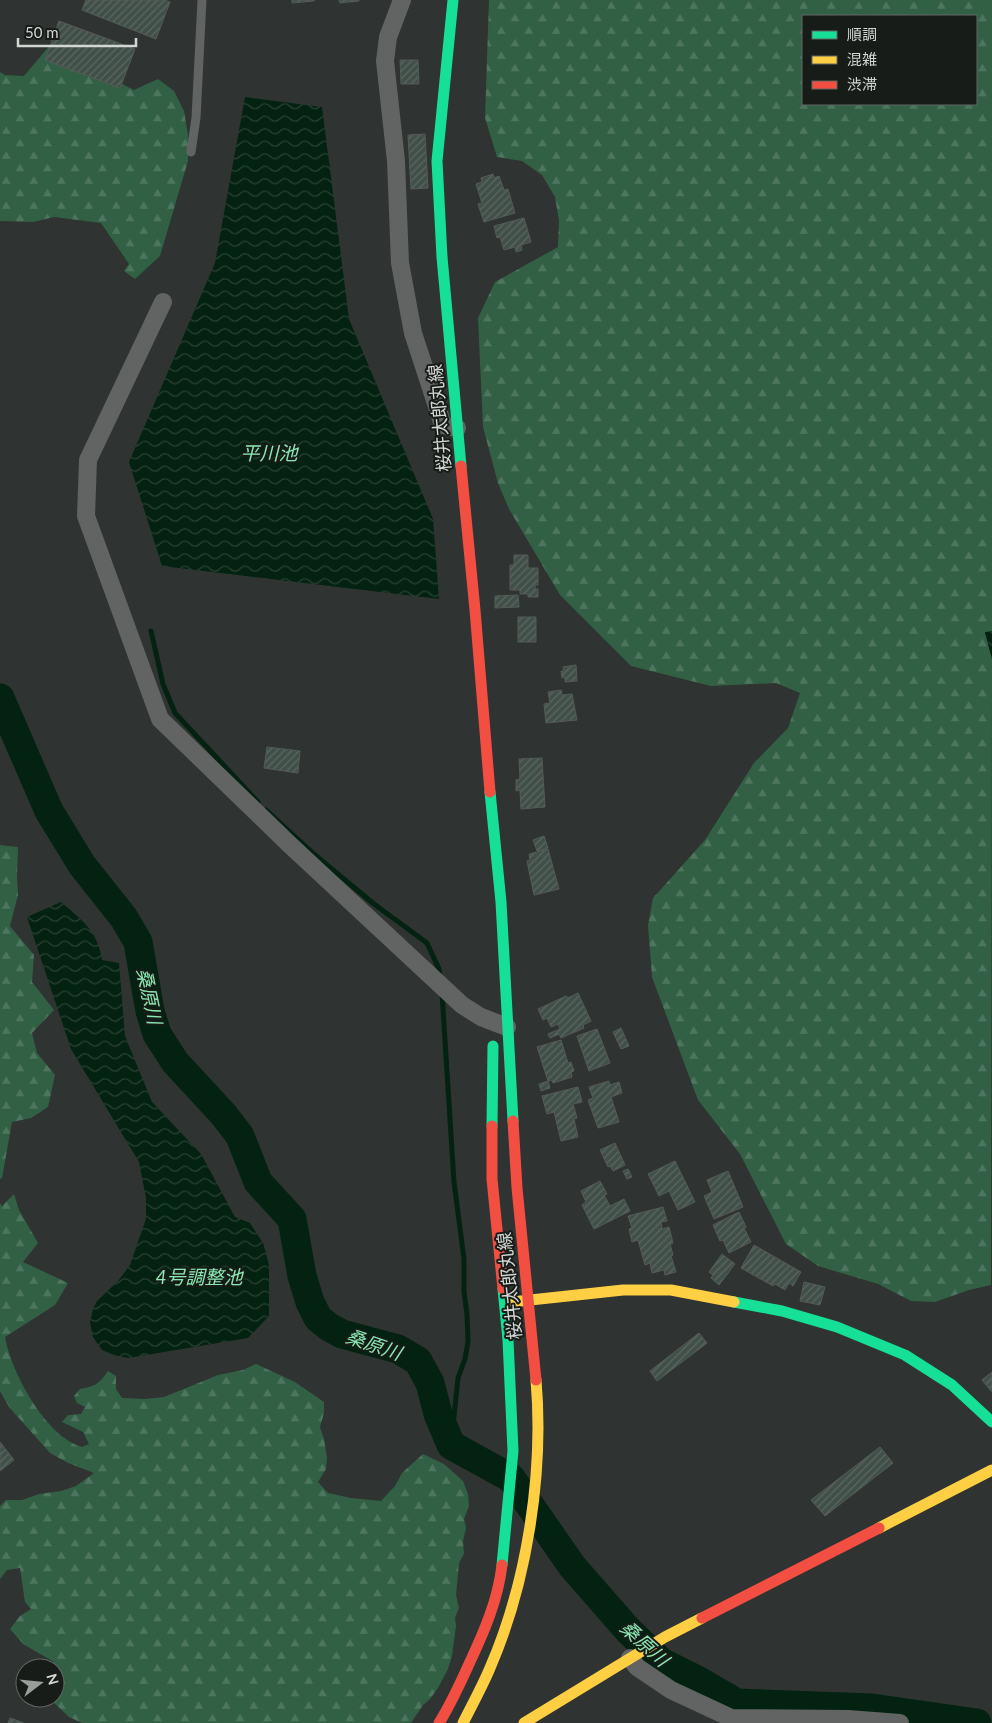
<svg xmlns="http://www.w3.org/2000/svg" width="992" height="1723" viewBox="0 0 992 1723" font-family="Lato,'Noto Sans JP',sans-serif">
<style>
.forest{fill:url(#forest-firs);fill-rule:evenodd}
.water{fill:url(#water-waves)}
.lines{fill:none;stroke-linecap:round;stroke-linejoin:round}
.stream{stroke:#042211;stroke-width:5}
.river{stroke:#042211;stroke-width:29}
.building{fill:url(#building-hatch);stroke:#565a58}
.lane{stroke:#616462;stroke-width:9}
.street{stroke:#616462;stroke-width:18}
.fast{stroke:#16e098;stroke-width:11}
.slow{stroke:#ffcf43;stroke-width:11}
.jam{stroke:#f24e42;stroke-width:11}
.labels{text-anchor:middle;dominant-baseline:central;stroke-width:4;stroke-linejoin:round;paint-order:stroke}
.street-label{font-size:18px;fill:#d2d7d4;stroke:#181c19}
.water-label{font-size:19px;font-style:italic;fill:#89e8b0;stroke:#181c19}
</style>
<defs>
<pattern id="forest-firs" width="22" height="20" patternUnits="userSpaceOnUse" patternTransform="scale(1.25)"><rect width="22" height="20" fill="#316045"/><path d="M5 1l3.5 6h-7zM16 11l3.5 6h-7z" fill="#4e765f"/></pattern>
<pattern id="water-waves" width="16" height="10" patternUnits="userSpaceOnUse" patternTransform="scale(1.25)"><rect width="16" height="10" fill="#042211"/><path d="M0 5q4-4 8 0t8 0" fill="none" stroke="#284133"/></pattern>
<pattern id="building-hatch" width="6" height="6" patternUnits="userSpaceOnUse" patternTransform="scale(1.25)"><rect width="6" height="6" fill="#404f48"/><path d="M-1 1l2-2M0 6l6-6M5 7l2-2" fill="none" stroke="#5b6862"/></pattern>
</defs>
<rect width="100%" height="100%" fill="#2f3331"/>
<path class="forest" d="M 489,0 L 992,0 L 992,631 L 985,633 L 992,659 L 991,1285 L 969,1290 L 935,1302 L 911,1301 L 878,1284 L 818,1266 L 786,1244 L 740,1154 L 698,1100 L 652,977 L 648,925 L 653,898 L 705,840 L 754,763 L 788,728 L 800,693 L 776,683 L 711,686 L 631,666 L 560,595 L 509,509 L 498,483 L 483,427 L 478,318 L 495,282 L 558,247 L 559,221 L 555,197 L 542,175 L 522,161 L 497,157 L 485,118 ZM 803,16 L 976,16 L 976,104 L 803,104 Z
M 51,44 L 108,69 L 122,84 L 134,90 L 158,79 L 174,91 L 184,111 L 188,135 L 188,161 L 160,256 L 135,279 L 124,271 L 129,264 L 101,223 L 54,217 L 33,222 L 0,221 L 0,72 L 5,75 L 24,76 Z
M 0,845 L 18,847 L 17,877 L 18,895 L 10,926 L 34,955 L 32,982 L 54,1010 L 32,1033 L 37,1053 L 55,1075 L 48,1107 L 31,1118 L 12,1122 L 2,1178 L 0,1179 Z
M 14,1194 L 19,1210 L 38,1243 L 23,1262 L 68,1283 L 55,1305 L 5,1337 C 11,1372 46,1437 82,1447 L 89,1444 L 83,1432 L 62,1422 L 68,1415 L 81,1414 L 85,1407 L 77,1403 L 74,1396 L 80,1389 C 96,1386 99,1384 108,1371 L 116,1376 L 116,1389 L 122,1398 L 145,1399 L 164,1397 L 218,1375 L 243,1370 L 256,1364 L 295,1382 L 324,1402 L 324,1413 L 320,1427 L 324,1439 L 327,1457 L 326,1469 L 318,1482 L 328,1493 L 351,1498 L 381,1501 L 395,1486 L 402,1473 L 423,1454 L 444,1464 L 463,1481 L 468,1494 L 469,1506 L 464,1519 L 466,1528 L 463,1541 L 464,1554 L 459,1563 L 456,1595 L 459,1608 L 455,1618 L 456,1626 L 452,1656 L 448,1669 L 438,1688 L 430,1699 L 423,1705 L 411,1723 L 82,1723 L 69,1717 L 49,1698 L 55,1698 L 55,1668 L 51,1668 L 54,1662 L 23,1644 L 10,1629 L 20,1616 L 31,1609 L 25,1602 L 20,1568 L 7,1570 L 0,1579 L 0,1506 L 6,1500 L 22,1500 L 39,1494 L 61,1491 L 76,1486 L 94,1473 L 68,1463 L 50,1453 L 9,1407 L 0,1391 L 0,1203 L 2,1206 Z"/>
<path class="water" d="M 245,97 L 322,107 L 349,319 L 433,519 L 439,599 L 162,566 L 129,462 L 215,263 Z
M 992,631 L 992,659 L 985,632 Z
M 61,902 C 81,919 98,931 102,960 L 119,963 L 125,1036 L 152,1102 L 201,1154 L 235,1217 L 250,1223 L 263,1243 L 269,1265 L 269,1316 L 248,1338 L 128,1358 L 114,1355 L 102,1350 L 93,1337 L 90,1322 L 93,1309 L 97,1301 L 118,1281 L 130,1265 L 146,1219 L 146,1198 L 139,1162 L 71,1049 L 27,917 Z"/>
<g class="lines">
<path class="stream" d="M 151,631 L 163,684 L 175,713 L 258,802
M 266,810 L 315,855 L 374,904 L 427,943 L 439,969 L 440,977
M 442,993 L 454,1182 L 464,1259 L 464,1292 L 467,1314 L 468,1342 L 465,1359 L 458,1378 L 451,1445"/>
<path class="river" d="M 0,698 L 49,811 L 82,865 L 124,918 L 138,942 L 150,1011 L 157,1034 L 175,1062 L 224,1115 L 240,1136 L 258,1182 L 292,1219 L 302,1276 L 310,1302 L 318,1318 L 329,1327 L 342,1334 L 398,1349 L 418,1361 L 430,1383 L 438,1414 L 451,1445 L 511,1478 L 572,1566 L 628,1630 L 661,1662 L 699,1681 L 737,1703 L 872,1708 L 977,1723"/>
</g>
<path class="building" d="M 86,0 L 164,0 L 170,2 L 156,39 L 82,10 Z
M 292,0 L 314,0 L 314,1 L 292,3 Z
M 339,0 L 359,0 L 359,1 L 340,3 Z
M 59,21 L 135,49 L 120,88 L 45,60 Z
M 400,60 L 418,60 L 419,84 L 401,84 Z
M 425,134 L 428,188 L 411,189 L 408,135 Z
M 493,174 L 494,178 L 499,176 L 504,190 L 508,189 L 515,213 L 484,222 L 478,204 L 482,203 L 476,184 L 482,182 L 481,178 Z
M 524,218 L 531,242 L 521,245 L 522,250 L 516,252 L 515,247 L 504,250 L 500,237 L 497,238 L 494,226 Z
M 514,555 L 528,555 L 528,568 L 538,568 L 538,585 L 535,585 L 535,589 L 538,589 L 538,597 L 528,597 L 528,594 L 520,594 L 520,590 L 510,590 L 510,565 L 514,565 Z
M 518,595 L 519,607 L 495,608 L 495,596 Z
M 518,617 L 536,617 L 536,642 L 518,642 Z
M 576,665 L 577,681 L 565,682 L 565,677 L 562,678 L 561,671 L 564,671 L 563,667 Z
M 561,690 L 562,695 L 572,694 L 577,720 L 546,723 L 544,704 L 550,703 L 548,692 Z
M 267,747 L 300,751 L 298,773 L 264,768 Z
M 542,758 L 545,807 L 521,809 L 520,790 L 516,791 L 516,780 L 520,779 L 519,759 Z
M 544,836 L 548,848 L 537,851 L 533,840 Z
M 548,849 L 559,889 L 534,895 L 527,861 L 530,860 L 529,854 Z
M 578,993 L 591,1021 L 583,1025 L 584,1028 L 561,1038 L 559,1034 L 550,1038 L 548,1034 L 560,1029 L 558,1024 L 551,1027 L 547,1018 L 543,1020 L 538,1009 L 566,996 L 568,998 Z
M 621,1028 L 629,1046 L 621,1049 L 613,1032 Z
M 597,1029 L 610,1063 L 589,1071 L 577,1036 Z
M 561,1040 L 568,1063 L 571,1062 L 574,1071 L 571,1072 L 572,1077 L 553,1083 L 552,1080 L 548,1081 L 537,1047 Z
M 548,1081 L 550,1088 L 541,1091 L 539,1084 Z
M 609,1081 L 610,1085 L 619,1082 L 622,1093 L 611,1097 L 619,1122 L 598,1128 L 588,1100 L 593,1098 L 589,1087 Z
M 578,1087 L 582,1102 L 573,1104 L 577,1118 L 574,1119 L 578,1137 L 561,1141 L 554,1112 L 547,1114 L 542,1096 Z
M 615,1143 L 625,1165 L 613,1171 L 610,1166 L 608,1167 L 600,1150 Z
M 675,1161 L 695,1202 L 678,1210 L 669,1191 L 659,1196 L 648,1174 Z
M 628,1169 L 632,1177 L 627,1179 L 623,1171 Z
M 728,1171 L 743,1207 L 714,1219 L 704,1196 L 712,1192 L 707,1180 Z
M 600,1181 L 607,1194 L 604,1195 L 610,1206 L 624,1199 L 630,1211 L 594,1229 L 582,1205 L 586,1202 L 581,1191 Z
M 663,1207 L 667,1221 L 661,1222 L 662,1229 L 669,1227 L 673,1243 L 670,1244 L 673,1255 L 671,1256 L 676,1272 L 665,1275 L 664,1270 L 652,1273 L 650,1263 L 645,1265 L 638,1240 L 632,1242 L 629,1229 L 632,1228 L 628,1216 Z
M 739,1212 L 746,1227 L 744,1228 L 751,1242 L 729,1253 L 723,1240 L 720,1241 L 713,1225 Z
M 754,1245 L 801,1272 L 793,1286 L 789,1283 L 785,1290 L 775,1284 L 773,1286 L 741,1268 Z
M 722,1254 L 735,1264 L 719,1285 L 711,1278 L 713,1275 L 709,1272 Z
M 804,1282 L 825,1287 L 820,1305 L 800,1301 Z
M 699,1333 L 707,1343 L 657,1381 L 650,1371 Z
M 992,1372 L 992,1391 L 991,1391 L 982,1380 Z
M 0,1442 L 14,1460 L 0,1471 Z
M 880,1447 L 893,1463 L 825,1516 L 811,1500 Z
M 10,1718 L 24,1723 L 8,1723 Z"/>
<g class="lines">
<path class="lane" d="M 191,152 L 196,118 L 202,0"/>
<path class="street" d="M 402,0 L 388,37 L 385,61 L 396,161 L 400,263 L 413,333 L 443,425 L 457,428
M 163,302 L 88,460 L 86,516 L 160,719 L 289,844 L 462,1005 L 481,1017 L 507,1027
M 630,1658 L 637,1667 L 671,1690 L 731,1718 L 848,1719 L 900,1723"/>
<path class="fast" d="M 453,0 L 437,161 L 442,257 L 461,466
M 490,792 L 501,902 L 513,1121
M 492,1126 L 493,1046
M 734,1302 L 782,1311 L 837,1327 L 905,1355 L 952,1385 L 992,1422
M 502,1565 L 513,1451 L 508,1340 L 503,1289"/>
<path class="slow" d="M 512,1302 L 623,1290 L 671,1290 L 734,1302
M 879,1528 L 992,1470
M 463,1723 C 472,1705 482,1687 490,1668 C 527,1583 544,1473 536,1380
M 524,1723 L 665,1637 L 702,1618"/>
<path class="jam" d="M 461,466 L 475,610 L 490,792
M 513,1121 L 517,1188 L 536,1380
M 492,1126 L 492,1179 L 503,1289
M 702,1618 L 879,1528
M 439,1723 C 451,1704 460,1684 469,1664 C 484,1632 498,1600 502,1565"/>
</g>
<g class="labels">
<g class="street-label">
<text transform="translate(439 418) rotate(-95)">桜井太郎丸線</text>
<text transform="translate(509 1286) rotate(-96)">桜井太郎丸線</text>
</g>
<g class="water-label">
<text x="269" y="452">平川池</text>
<text transform="translate(150 996) rotate(78)">桑原川</text>
<text x="199" y="1276">4号調整池</text>
<text transform="translate(374 1344) rotate(19)">桑原川</text>
<text transform="translate(645 1643) rotate(42)">桑原川</text>
</g>
</g>
<rect x="802" y="15" width="175" height="90" fill="#181c19" stroke="#626764"/>
<rect x="812" y="31" width="25" height="8" fill="#16e098" stroke="#626764"/>
<text x="847" y="40" font-size="15" fill="#d2d7d4">順調</text>
<rect x="812" y="56" width="25" height="8" fill="#ffcf43" stroke="#626764"/>
<text x="847" y="65" font-size="15" fill="#d2d7d4">混雑</text>
<rect x="812" y="81" width="25" height="8" fill="#f24e42" stroke="#626764"/>
<text x="847" y="90" font-size="15" fill="#d2d7d4">渋滞</text>
<g transform="translate(40 1683) rotate(74)"><circle r="24" fill="#181c19" stroke="#626764"/>
<path d="M0-4L9 19L0 12L-9 19Z" fill="#999e9b"/>
<text y="-8" font-size="14" font-weight="bold" text-anchor="middle" fill="#d2d7d4">N</text>
</g>
<path d="M18 38v8h118v-8" fill="none" stroke="#d2d7d4" stroke-width="2.5"/>
<text x="25" y="38" font-size="15" fill="#d2d7d4" stroke="#181c19" stroke-width="4" paint-order="stroke">50 m</text>
</svg>
